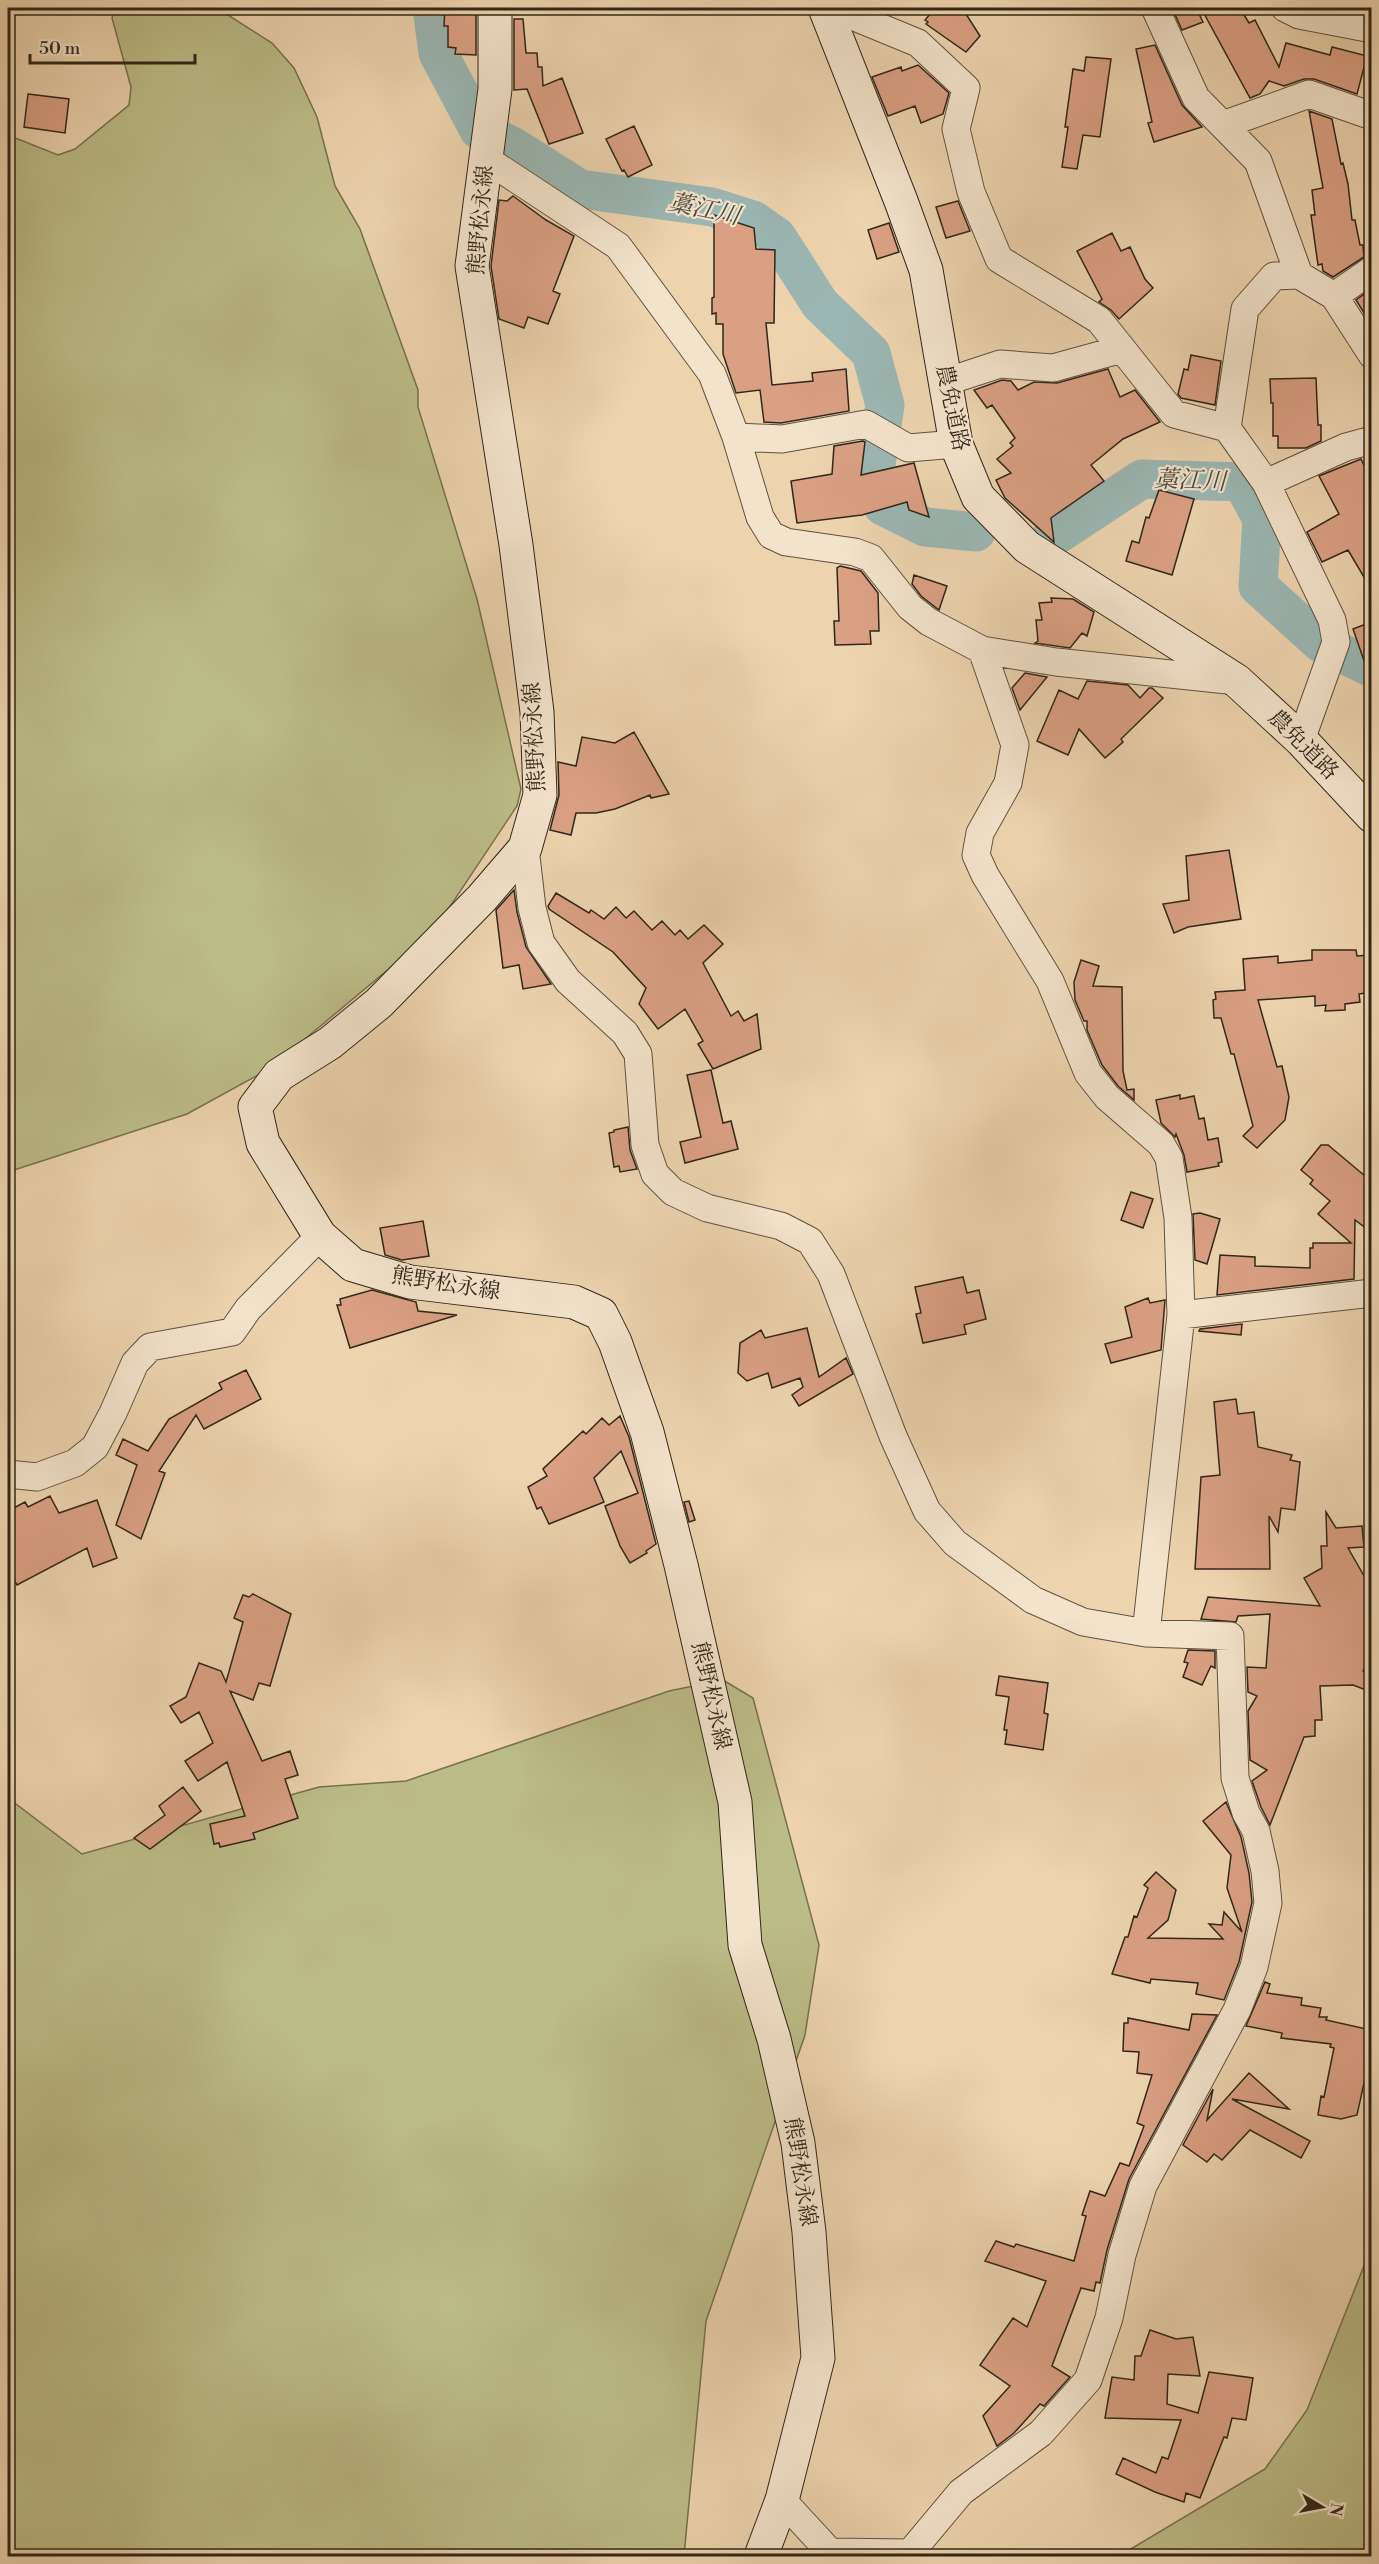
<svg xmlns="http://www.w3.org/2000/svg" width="1379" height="2564" viewBox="0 0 1379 2564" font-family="'Libre Bodoni','Noto Serif JP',serif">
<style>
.green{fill:#bcbc88;stroke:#767150;stroke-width:1.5}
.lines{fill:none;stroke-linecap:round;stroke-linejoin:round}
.river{stroke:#9bb7b3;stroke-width:39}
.building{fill:#daa084;stroke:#302619;stroke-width:1.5}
.street-casing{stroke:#5f523e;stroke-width:29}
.secondary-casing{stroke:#302619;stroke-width:35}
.street{stroke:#f3e3cb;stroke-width:27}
.secondary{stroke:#f3e3cb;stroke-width:33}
.labels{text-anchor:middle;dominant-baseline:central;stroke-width:4.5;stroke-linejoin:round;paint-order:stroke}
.street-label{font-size:22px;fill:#302619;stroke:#f3e3cb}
.water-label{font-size:24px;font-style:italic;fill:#4b4a40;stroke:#f3e3cb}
</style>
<rect width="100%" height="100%" fill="#edd4af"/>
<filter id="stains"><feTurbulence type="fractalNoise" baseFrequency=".00333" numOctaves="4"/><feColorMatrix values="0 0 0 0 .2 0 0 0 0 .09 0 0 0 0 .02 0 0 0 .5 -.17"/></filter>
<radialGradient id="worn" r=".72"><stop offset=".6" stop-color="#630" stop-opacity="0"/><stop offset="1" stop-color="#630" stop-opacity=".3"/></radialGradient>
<path class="green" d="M 115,8 L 217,8 L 272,43 L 294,68 L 317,117 L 335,186 L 360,229 L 418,390 L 418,407 L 477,599 L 521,789 L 517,806 L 433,932 L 269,1069 L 187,1114 L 8,1172 L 8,135 L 58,155 L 75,149 L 129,105 L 131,87 L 112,18 Z
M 723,1680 L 753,1698 L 819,1945 L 805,2035 L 706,2321 L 684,2556 L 8,2556 L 8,1798 L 82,1854 L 319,1787 L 406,1781 L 669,1691 Z
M 1371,2248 L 1371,2556 L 1119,2556 L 1265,2469 L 1307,2410 Z"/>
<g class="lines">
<path class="river" d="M 432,8 L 438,53 L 479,130 L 512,146 L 580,189 L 712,207 L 753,220 L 777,237 L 820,304 L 871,353 L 885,405 L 874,478 L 883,506 L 925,527 L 976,532
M 1049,540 L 1142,479 L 1242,482 L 1262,519 L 1258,586 L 1321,643 L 1372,668"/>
</g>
<path class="building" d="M 445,8 L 476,8 L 476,55 L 455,54 L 456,48 L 448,47 L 448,26 L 444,26 Z
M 935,8 L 958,8 L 966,14 L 980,36 L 966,52 L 926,24 L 928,22 L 925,20 Z
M 1172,8 L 1196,8 L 1203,22 L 1182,30 Z
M 1201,8 L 1240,8 L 1249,23 L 1255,20 L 1279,67 L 1286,43 L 1330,55 L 1332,47 L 1367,56 L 1357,94 L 1314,79 L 1304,79 L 1284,86 L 1269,81 L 1260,94 L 1250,98 Z
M 514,19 L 523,19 L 526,53 L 537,53 L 538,67 L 542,67 L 543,86 L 562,78 L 583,133 L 549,144 L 527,89 L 514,90 Z
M 1155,45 L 1182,105 L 1202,127 L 1154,142 L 1148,123 L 1152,122 L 1136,49 Z
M 1086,57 L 1111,59 L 1100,137 L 1083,135 L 1077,169 L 1062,167 L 1068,127 L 1065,127 L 1073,69 L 1084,71 Z
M 918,65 L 949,93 L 943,114 L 921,123 L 915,106 L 888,116 L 872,77 L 901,67 L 902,71 Z
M 28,94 L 69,99 L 65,133 L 24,127 Z
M 1309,111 L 1332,119 L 1341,164 L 1343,163 L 1348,184 L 1352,220 L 1355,220 L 1360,245 L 1363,245 L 1364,257 L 1333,277 L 1323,271 L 1322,264 L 1318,265 L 1311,215 L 1315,215 L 1312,190 L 1323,188 Z
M 634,126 L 652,165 L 628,177 L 624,170 L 622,171 L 606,139 Z
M 513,196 L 546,220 L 574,236 L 553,291 L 560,294 L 548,324 L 528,317 L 524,328 L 499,319 L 491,266 L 499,200 L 507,201 Z
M 958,201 L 970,231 L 946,238 L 936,207 Z
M 714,215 L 754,228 L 756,249 L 775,250 L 774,323 L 766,323 L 772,385 L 813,381 L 812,373 L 846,369 L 849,411 L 781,423 L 764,422 L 760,390 L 736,393 L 723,354 L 723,324 L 716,324 L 716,313 L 712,314 L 712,298 L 714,297 Z
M 889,223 L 899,252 L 877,259 L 868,230 Z
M 1112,233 L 1121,251 L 1130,247 L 1145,279 L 1153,288 L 1119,319 L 1111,310 L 1099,302 L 1102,299 L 1077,251 Z
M 1371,289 L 1371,307 L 1369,307 L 1371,324 L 1356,300 Z
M 1191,355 L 1221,361 L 1215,405 L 1181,398 L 1178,394 L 1184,369 L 1188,370 Z
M 1108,369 L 1120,397 L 1135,390 L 1160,422 L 1123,439 L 1091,465 L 1104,481 L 1051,518 L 1054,542 L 1005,498 L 996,480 L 1011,473 L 997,459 L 1013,446 L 1010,443 L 1015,438 L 992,405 L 987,408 L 974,390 L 1002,380 L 1011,381 L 1018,390 L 1034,382 L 1057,383 Z
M 1316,378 L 1318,425 L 1321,425 L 1321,441 L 1306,448 L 1278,448 L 1278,436 L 1273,436 L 1273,403 L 1271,403 L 1270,379 Z
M 863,441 L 865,442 L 861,475 L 914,463 L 929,517 L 909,510 L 907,502 L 862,515 L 797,523 L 791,481 L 832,474 L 834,446 Z
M 1361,459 L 1371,480 L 1371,589 L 1348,550 L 1322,562 L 1307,532 L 1339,514 L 1319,476 Z
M 1159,490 L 1194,499 L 1172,575 L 1126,561 L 1132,541 L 1139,543 L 1146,517 L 1149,518 Z
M 840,566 L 861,571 L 878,593 L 879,631 L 870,631 L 871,644 L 835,645 L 834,621 L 839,621 L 837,568 Z
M 914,575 L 947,586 L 939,610 L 921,596 L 912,584 Z
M 1051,598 L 1073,599 L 1094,612 L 1087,636 L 1082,633 L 1070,648 L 1035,643 L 1038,641 L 1036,620 L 1042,620 L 1039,603 L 1052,602 Z
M 1371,622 L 1371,674 L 1369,675 L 1353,629 Z
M 1025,673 L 1047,677 L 1020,710 L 1012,688 Z
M 1087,681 L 1128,685 L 1140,698 L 1149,688 L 1152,688 L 1163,698 L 1121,739 L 1123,742 L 1105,758 L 1079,729 L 1068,755 L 1037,741 L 1059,690 L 1078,699 Z
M 634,732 L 669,794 L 651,798 L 650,795 L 615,809 L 596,813 L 576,813 L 571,835 L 550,830 L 559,795 L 558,762 L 576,766 L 582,737 L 615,743 Z
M 1229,850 L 1241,919 L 1188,927 L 1174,933 L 1163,904 L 1189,900 L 1186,856 Z
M 514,890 L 517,912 L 526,947 L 551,984 L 523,989 L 519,965 L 503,968 L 496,910 Z
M 556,893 L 589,913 L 591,910 L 604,919 L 616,907 L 626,918 L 634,911 L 652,930 L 662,921 L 675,935 L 680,930 L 688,939 L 704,925 L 723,944 L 703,963 L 731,1016 L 738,1011 L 744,1021 L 757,1014 L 761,1049 L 713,1069 L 698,1044 L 703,1041 L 685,1009 L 658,1029 L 639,1004 L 646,988 L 613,952 L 549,909 L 548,906 Z
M 1312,950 L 1356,950 L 1357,956 L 1371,955 L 1371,992 L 1359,994 L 1360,1002 L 1345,1004 L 1345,1010 L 1325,1011 L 1326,1005 L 1315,1006 L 1315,996 L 1258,1000 L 1277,1067 L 1282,1066 L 1289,1097 L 1285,1120 L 1257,1148 L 1243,1136 L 1253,1126 L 1234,1054 L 1231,1054 L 1221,1018 L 1214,1018 L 1213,1000 L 1216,999 L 1215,992 L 1245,990 L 1243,959 L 1278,956 L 1278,963 L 1312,960 Z
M 1081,960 L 1099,966 L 1093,986 L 1122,987 L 1123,1071 L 1127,1090 L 1134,1089 L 1134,1100 L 1118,1086 L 1102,1065 L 1087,1030 L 1087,1021 L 1084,1021 L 1075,1000 L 1074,982 Z
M 711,1070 L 723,1123 L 731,1121 L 738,1149 L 685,1163 L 680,1142 L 701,1137 L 687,1075 Z
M 1180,1095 L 1180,1099 L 1194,1096 L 1199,1119 L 1204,1118 L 1208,1140 L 1218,1138 L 1222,1162 L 1218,1163 L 1219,1166 L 1187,1172 L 1184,1155 L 1176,1134 L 1175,1137 L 1161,1123 L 1156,1100 Z
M 628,1127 L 630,1150 L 637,1169 L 620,1172 L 619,1166 L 614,1167 L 609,1133 L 614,1132 L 614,1130 Z
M 1321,1145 L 1328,1145 L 1371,1181 L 1371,1232 L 1355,1220 L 1354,1279 L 1217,1295 L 1220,1255 L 1255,1257 L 1255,1266 L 1310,1268 L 1310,1248 L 1313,1248 L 1313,1243 L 1351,1243 L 1318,1214 L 1330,1201 L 1310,1184 L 1313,1180 L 1301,1170 Z
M 1131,1192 L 1153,1199 L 1143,1228 L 1121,1220 Z
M 1200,1213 L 1220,1219 L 1207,1264 L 1195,1260 L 1193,1214 Z
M 423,1221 L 429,1256 L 402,1260 L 385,1255 L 380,1228 Z
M 963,1277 L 967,1293 L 979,1290 L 986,1319 L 964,1325 L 966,1334 L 923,1343 L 916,1314 L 921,1313 L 915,1287 Z
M 372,1290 L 416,1302 L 418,1311 L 457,1315 L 350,1348 L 337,1305 L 341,1305 L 340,1299 Z
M 1148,1298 L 1150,1303 L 1165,1300 L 1161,1350 L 1111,1363 L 1105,1344 L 1132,1337 L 1125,1307 Z
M 1242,1324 L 1241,1335 L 1199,1331 L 1200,1329 Z
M 807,1328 L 819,1377 L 846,1358 L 853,1374 L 799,1406 L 792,1395 L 803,1387 L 800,1378 L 772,1388 L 768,1373 L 747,1381 L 738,1373 L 740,1343 L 761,1330 L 765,1338 Z
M 246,1370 L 261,1399 L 204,1429 L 196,1415 L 159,1471 L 165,1473 L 141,1539 L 116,1525 L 137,1465 L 116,1455 L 123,1439 L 148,1451 L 169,1419 L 222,1389 L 219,1383 Z
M 1236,1399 L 1238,1414 L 1254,1412 L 1258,1447 L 1292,1455 L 1290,1460 L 1300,1462 L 1295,1510 L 1281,1508 L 1278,1532 L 1269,1516 L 1270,1569 L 1195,1569 L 1201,1477 L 1220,1475 L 1214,1402 Z
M 620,1416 L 629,1437 L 656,1544 L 646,1551 L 647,1553 L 630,1563 L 620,1546 L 605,1506 L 638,1493 L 621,1451 L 594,1478 L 604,1502 L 549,1524 L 541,1507 L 537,1509 L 528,1487 L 547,1476 L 543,1469 L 583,1431 L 586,1434 L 602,1418 L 609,1425 Z
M 50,1496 L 59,1513 L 97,1500 L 117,1558 L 93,1567 L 87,1548 L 17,1585 L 8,1567 L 8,1511 L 25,1502 L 28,1507 Z
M 689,1501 L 695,1520 L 689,1522 L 684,1502 Z
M 1326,1512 L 1336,1528 L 1362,1526 L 1364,1547 L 1348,1548 L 1371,1588 L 1371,1657 L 1363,1671 L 1371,1675 L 1371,1692 L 1353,1685 L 1320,1686 L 1322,1720 L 1315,1720 L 1315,1736 L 1304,1737 L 1270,1825 L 1261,1807 L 1252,1781 L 1267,1770 L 1250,1760 L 1248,1711 L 1257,1696 L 1248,1692 L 1247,1667 L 1266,1668 L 1270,1614 L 1238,1616 L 1236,1622 L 1201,1619 L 1208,1597 L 1320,1606 L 1304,1578 L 1322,1568 L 1321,1546 L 1327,1546 Z
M 253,1594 L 291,1614 L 270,1686 L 259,1683 L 253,1700 L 230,1691 L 262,1761 L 290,1751 L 298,1775 L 285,1779 L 298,1818 L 253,1833 L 255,1839 L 220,1847 L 219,1843 L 214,1844 L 210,1824 L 245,1816 L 227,1762 L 198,1781 L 185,1761 L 213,1743 L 199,1712 L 181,1723 L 170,1706 L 186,1697 L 199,1663 L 221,1671 L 226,1682 L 243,1622 L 234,1618 L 243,1595 L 249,1597 Z
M 1188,1650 L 1215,1651 L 1215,1668 L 1211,1666 L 1209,1670 L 1202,1685 L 1183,1677 L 1188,1663 L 1184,1662 Z
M 999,1676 L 1048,1683 L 1044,1713 L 1048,1714 L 1043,1750 L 1005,1744 L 1007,1730 L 1004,1730 L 1009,1697 L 996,1695 Z
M 183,1787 L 201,1811 L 150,1849 L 134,1838 L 165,1815 L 159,1806 Z
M 1226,1802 L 1241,1837 L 1249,1873 L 1252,1902 L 1239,1962 L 1224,2000 L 1196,1994 L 1198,1983 L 1151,1979 L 1150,1983 L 1112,1974 L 1125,1937 L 1128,1937 L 1134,1916 L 1137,1917 L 1148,1888 L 1144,1885 L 1156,1872 L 1176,1890 L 1168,1920 L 1148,1938 L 1223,1939 L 1209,1924 L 1222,1925 L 1224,1912 L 1242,1932 L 1227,1888 L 1231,1855 L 1203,1821 Z
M 1265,1982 L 1270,1984 L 1267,1993 L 1302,1998 L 1301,2005 L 1321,2008 L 1319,2017 L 1327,2017 L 1326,2020 L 1371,2030 L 1367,2056 L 1370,2056 L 1357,2115 L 1341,2119 L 1318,2115 L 1321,2096 L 1324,2097 L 1334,2048 L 1330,2047 L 1331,2044 L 1281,2038 L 1282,2033 L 1246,2026 Z
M 1192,2014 L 1217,2015 L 1129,2179 L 1107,2250 L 1100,2283 L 1096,2282 L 1094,2291 L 1081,2288 L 1052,2366 L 1070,2377 L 1044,2406 L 1040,2404 L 1014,2433 L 997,2446 L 983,2416 L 1010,2386 L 980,2365 L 1013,2318 L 1027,2327 L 1046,2281 L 985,2261 L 996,2241 L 1014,2247 L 1016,2244 L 1074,2261 L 1086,2216 L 1082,2215 L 1090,2191 L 1105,2196 L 1120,2163 L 1129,2166 L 1144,2126 L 1137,2123 L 1152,2075 L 1137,2073 L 1139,2052 L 1123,2051 L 1124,2023 L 1128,2023 L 1128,2018 L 1189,2030 Z
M 1249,2073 L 1289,2109 L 1232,2099 L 1310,2141 L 1301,2158 L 1250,2130 L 1222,2160 L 1214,2154 L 1207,2162 L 1183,2145 L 1213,2089 L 1207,2120 Z
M 1150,2330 L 1176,2339 L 1193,2337 L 1200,2376 L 1168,2374 L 1167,2404 L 1198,2413 L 1209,2372 L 1253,2378 L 1246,2420 L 1232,2418 L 1227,2438 L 1224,2437 L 1200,2498 L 1186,2493 L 1184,2502 L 1155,2492 L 1116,2474 L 1123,2458 L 1156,2473 L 1162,2457 L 1168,2459 L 1181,2420 L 1105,2418 L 1112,2377 L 1134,2380 L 1135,2356 L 1141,2356 Z"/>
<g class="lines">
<g class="street-casing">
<path id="street" d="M 1155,8 L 1196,98 L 1258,161 L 1299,275 L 1334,296 L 1372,355
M 1285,8 L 1299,15 L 1372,29
M 828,17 L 850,15 L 918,43 L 966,88 L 956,129 L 971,192 L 999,259 L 1099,320 L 1174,414 L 1227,428 L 1266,483 L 1332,620 L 1336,642 L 1301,740
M 1223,125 L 1309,94 L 1372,116
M 486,159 L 618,246 L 712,374 L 736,437 L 760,517 L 771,535 L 786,542 L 855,552 L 871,558 L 910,607 L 929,622 L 982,650 L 1056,662 L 1237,681
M 1334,296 L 1372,270
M 945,382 L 1000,364 L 1053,368 L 1122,349
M 1227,428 L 1245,309 L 1274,276 L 1299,275
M 736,437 L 782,439 L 866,424 L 908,448 L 956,444
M 1266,483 L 1346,447 L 1372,440
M 982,650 L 1015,745 L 1008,783 L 980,833 L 976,855 L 985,875 L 1050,981 L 1088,1073 L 1107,1097 L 1161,1144 L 1169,1158 L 1178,1218 L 1181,1315 L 1146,1633
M 525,848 L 532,908 L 541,943 L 568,981 L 625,1033 L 638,1054 L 645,1145 L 655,1174 L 673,1192 L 707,1208 L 781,1226 L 810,1241 L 831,1274 L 893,1436 L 927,1511 L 955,1543 L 1033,1600 L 1083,1622 L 1146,1633 L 1230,1636 L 1235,1778 L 1246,1813 L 1256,1831 L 1265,1871 L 1268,1903 L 1254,1967 L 1237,2010 L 1143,2186 L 1122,2255 L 1109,2318 L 1088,2380 L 1041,2433 L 961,2492 L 910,2553 L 910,2556
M 1181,1315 L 1372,1293
M 8,1474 L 37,1477 L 75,1463 L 95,1447 L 113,1413 L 135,1363 L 150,1347 L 232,1332 L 248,1309 L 320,1236
M 782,2500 L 830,2552 L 910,2553"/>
</g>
<g class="secondary-casing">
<path id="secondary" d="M 495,8 L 495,89 L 472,266 L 516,545 L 537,712 L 540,795 L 525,848 L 482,898 L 379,1003 L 330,1043 L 279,1075 L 255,1107 L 263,1143 L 320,1236 L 353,1265 L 410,1282 L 574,1302 L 601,1314 L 615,1342 L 647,1432 L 681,1565 L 735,1802 L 745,1945 L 774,2039 L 798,2143 L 809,2232 L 818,2358 L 782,2500 L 761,2556
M 825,8 L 901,201 L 926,270 L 956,444 L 978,497 L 1027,547 L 1237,681 L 1301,740 L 1372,816"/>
</g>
<use href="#street" class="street"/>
<use href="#secondary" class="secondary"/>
</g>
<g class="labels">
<g class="street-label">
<text transform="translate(481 220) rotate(-85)">熊野松永線</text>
<text transform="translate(952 408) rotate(78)">農免道路</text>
<text transform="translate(535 737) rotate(-93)">熊野松永線</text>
<text transform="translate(1303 745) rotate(45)">農免道路</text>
<text transform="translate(446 1284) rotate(9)">熊野松永線</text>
<text transform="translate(711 1696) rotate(77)">熊野松永線</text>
<text transform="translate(800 2172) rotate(81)">熊野松永線</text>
</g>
<g class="water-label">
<text transform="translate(704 210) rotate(12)">藁江川</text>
<text transform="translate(1190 481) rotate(2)">藁江川</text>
</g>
</g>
<rect width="1379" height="2564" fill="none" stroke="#edd4af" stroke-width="30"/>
<rect x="9" y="9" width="1361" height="2546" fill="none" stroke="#302619" stroke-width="3"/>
<rect x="15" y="15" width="1349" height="2534" fill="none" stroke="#302619" stroke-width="1.5"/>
<g transform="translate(1322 2507) rotate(100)" stroke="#f3e3cb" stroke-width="4.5" paint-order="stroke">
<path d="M0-4.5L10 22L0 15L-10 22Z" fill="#302619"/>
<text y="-9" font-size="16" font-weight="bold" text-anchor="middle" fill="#302619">N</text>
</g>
<path d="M30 54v9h165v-9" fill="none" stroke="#302619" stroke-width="3"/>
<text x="39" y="54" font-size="18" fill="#302619" stroke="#f3e3cb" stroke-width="4.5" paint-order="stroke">50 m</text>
<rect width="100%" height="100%" filter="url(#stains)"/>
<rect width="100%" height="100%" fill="url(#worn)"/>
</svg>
